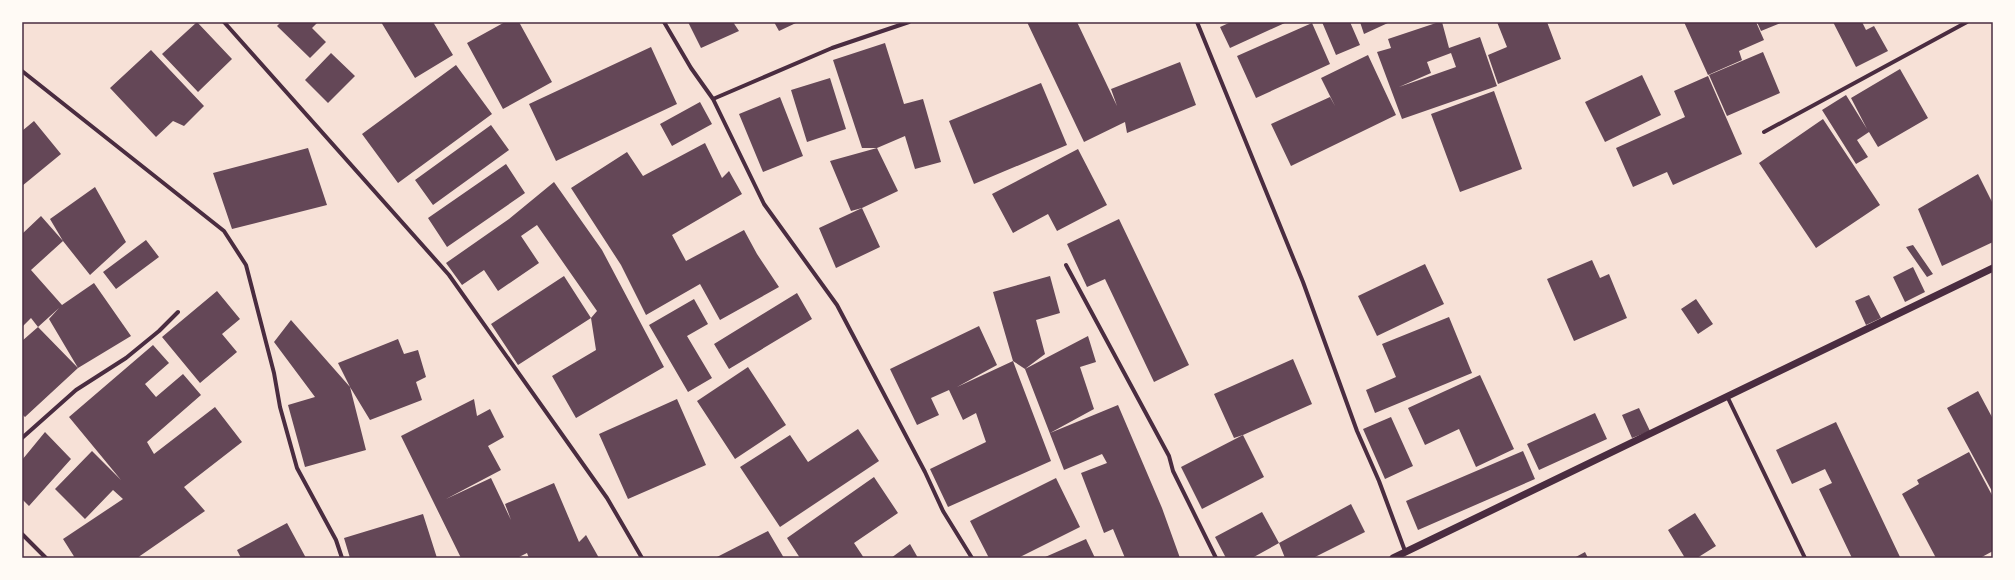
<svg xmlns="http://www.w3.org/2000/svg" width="2015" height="580" viewBox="0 0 2015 580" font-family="Mulish,sans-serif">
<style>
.building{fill:#644757;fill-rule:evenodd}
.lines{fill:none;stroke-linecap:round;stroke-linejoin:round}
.minor{stroke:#4a2c40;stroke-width:4}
.tertiary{stroke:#4a2c40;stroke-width:7}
.neatline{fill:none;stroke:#4a2c40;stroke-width:1.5}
</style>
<rect width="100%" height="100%" fill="#f7e1d7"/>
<path class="building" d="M 197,22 L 232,59 L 198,92 L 162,54 Z
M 281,22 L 318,22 L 312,28 L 326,42 L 310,58 L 277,26 Z
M 381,22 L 433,22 L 453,55 L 415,78 Z
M 505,22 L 519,22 L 552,82 L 503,109 L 467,43 Z
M 688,22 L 733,22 L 739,31 L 701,48 Z
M 774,22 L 798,22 L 779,31 Z
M 1027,22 L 1077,22 L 1117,106 L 1111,89 L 1180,62 L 1196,105 L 1127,133 L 1125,122 L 1084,142 Z
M 1231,22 L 1287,22 L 1230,48 L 1220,27 Z
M 1322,22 L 1350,22 L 1360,45 L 1336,55 Z
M 1360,22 L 1390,22 L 1364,34 Z
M 1439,22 L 1442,22 L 1449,48 L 1480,37 L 1497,86 L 1402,119 L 1377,52 L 1391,48 L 1388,39 ZM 1451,53 L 1456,67 L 1399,87 L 1431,73 L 1427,62 Z
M 1497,22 L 1547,22 L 1561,59 L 1498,84 L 1488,55 L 1507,47 Z
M 1684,22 L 1756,22 L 1764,40 L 1739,51 L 1742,60 L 1708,75 Z
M 1757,22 L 1783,22 L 1761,31 Z
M 1833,22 L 1862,22 L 1866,30 L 1874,26 L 1888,51 L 1856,67 Z
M 1312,23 L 1330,64 L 1256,98 L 1237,56 Z
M 885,43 L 904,104 L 923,99 L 941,162 L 915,169 L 905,136 L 877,148 L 862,148 L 833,60 Z
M 651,47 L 677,104 L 556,161 L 529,104 Z
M 151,50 L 204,106 L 184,126 L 173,121 L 156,137 L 110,88 Z
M 1763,52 L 1780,93 L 1727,116 L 1709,75 Z
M 331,53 L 355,76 L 328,103 L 305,80 Z
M 1368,55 L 1396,115 L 1291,166 L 1271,124 L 1330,97 L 1335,106 L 1321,78 Z
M 456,65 L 492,114 L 398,183 L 362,134 Z
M 1900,69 L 1928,118 L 1878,147 L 1869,132 L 1857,140 L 1868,157 L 1856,164 L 1822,110 L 1846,95 L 1867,129 L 1851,98 Z
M 1642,75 L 1661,115 L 1605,142 L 1585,102 Z
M 1708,76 L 1742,154 L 1673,185 L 1667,172 L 1633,187 L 1616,148 L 1685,117 L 1674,91 Z
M 830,78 L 846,129 L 807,142 L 791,90 Z
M 1041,83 L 1067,145 L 974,184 L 949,121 Z
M 1494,91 L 1522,169 L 1460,192 L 1431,114 Z
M 780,97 L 803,156 L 763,172 L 739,114 Z
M 700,102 L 712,124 L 672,146 L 660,124 Z
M 1823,119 L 1880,205 L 1816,248 L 1759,163 Z
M 34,121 L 61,154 L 22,186 L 22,131 Z
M 491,125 L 509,150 L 433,205 L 415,180 Z
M 705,143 L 722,178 L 729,171 L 742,194 L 672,235 L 686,261 L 744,230 L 757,254 L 779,287 L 720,320 L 700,284 L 646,315 L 621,265 L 571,188 L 627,152 L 643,176 Z
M 308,148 L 327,205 L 232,229 L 213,173 Z
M 877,148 L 898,191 L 862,208 L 851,211 L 830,161 Z
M 1078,149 L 1107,205 L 1057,231 L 1048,214 L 1013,233 L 992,194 Z
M 506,164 L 525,193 L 447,247 L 428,218 Z
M 1978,174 L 1993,204 L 1993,242 L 1942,266 L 1918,209 Z
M 554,182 L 602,250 L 664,367 L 576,418 L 552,376 L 596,350 L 591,318 L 518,365 L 491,324 L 564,276 L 591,318 L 597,311 L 537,225 L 521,236 L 539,263 L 498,291 L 484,270 L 462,285 L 446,263 L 509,219 Z
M 95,187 L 126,242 L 90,275 L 63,241 L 50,219 Z
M 862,208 L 880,247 L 836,268 L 819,228 Z
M 41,216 L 63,241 L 31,270 L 62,305 L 94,283 L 131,336 L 78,368 L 25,417 L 22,414 L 22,341 L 38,327 L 78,368 L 49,319 L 59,308 L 38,327 L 31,318 L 22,327 L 22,234 Z
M 1119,219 L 1189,365 L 1154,382 L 1105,279 L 1087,287 L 1067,244 Z
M 146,240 L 159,257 L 116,289 L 103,272 Z
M 1913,245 L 1933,274 L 1927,277 L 1906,247 Z
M 1592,260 L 1600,278 L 1609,274 L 1627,318 L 1574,341 L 1547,279 Z
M 1425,264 L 1444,304 L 1377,336 L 1358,296 Z
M 1913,267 L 1925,292 L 1905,302 L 1893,277 Z
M 1050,276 L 1060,313 L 1036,320 L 1045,354 L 1025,369 L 1088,336 L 1096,362 L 1080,367 L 1094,409 L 1050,433 L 1118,405 L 1162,508 L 1180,558 L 1125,558 L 1113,529 L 1104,533 L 1081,473 L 1107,463 L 1102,454 L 1064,470 L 1025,369 L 1013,361 L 993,292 Z
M 217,291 L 240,319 L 222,334 L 237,352 L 200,383 L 162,337 Z
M 797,293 L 812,319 L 729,369 L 714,344 Z
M 1869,295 L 1881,318 L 1866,325 L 1855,301 Z
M 694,299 L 708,324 L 687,336 L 712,378 L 688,392 L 649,325 Z
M 1696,299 L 1713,324 L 1698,334 L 1681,309 Z
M 1449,317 L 1472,373 L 1375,413 L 1366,390 L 1396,377 L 1382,344 Z
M 291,320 L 350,387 L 338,363 L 398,339 L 404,354 L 418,350 L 426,377 L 416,382 L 422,400 L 370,420 L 350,387 L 366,450 L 305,467 L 288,405 L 315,397 L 274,342 Z
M 979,326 L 997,365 L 957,387 L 1013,361 L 1051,461 L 948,507 L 930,469 L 986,442 L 976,413 L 963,420 L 949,390 L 931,398 L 939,415 L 917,425 L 890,369 Z
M 153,345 L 169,363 L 145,384 L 156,397 L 183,374 L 201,395 L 147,442 L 154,454 L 215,407 L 242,442 L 184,487 L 205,511 L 137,558 L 75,558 L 63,539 L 123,499 L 113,490 L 85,519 L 55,489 L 92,451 L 121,480 L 69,417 Z
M 1293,359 L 1312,404 L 1243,435 L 1264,477 L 1202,509 L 1181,467 L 1243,435 L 1234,438 L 1214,394 Z
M 748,367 L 786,425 L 735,459 L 697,401 Z
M 1480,375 L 1514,449 L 1476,467 L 1459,429 L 1425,445 L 1408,408 Z
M 1978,391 L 1993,419 L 1993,493 L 1947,408 Z
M 474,399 L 477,416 L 490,409 L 504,437 L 488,446 L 501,470 L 446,499 L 491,478 L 511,520 L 505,504 L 554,483 L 579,542 L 586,535 L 599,558 L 529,558 L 527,553 L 517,558 L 461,558 L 401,436 Z
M 677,399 L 706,465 L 628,499 L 599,434 Z
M 1639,408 L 1650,431 L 1632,438 L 1622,415 Z
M 1595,413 L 1607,439 L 1539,470 L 1527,444 Z
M 1391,417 L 1413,466 L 1385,479 L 1363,429 Z
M 1836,422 L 1900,557 L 1897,558 L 1852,558 L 1819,489 L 1832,483 L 1825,469 L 1792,484 L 1776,450 Z
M 858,429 L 879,461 L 780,527 L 740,467 L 790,435 L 808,462 Z
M 45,432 L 71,459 L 29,506 L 22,499 L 22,460 Z
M 1523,451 L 1535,479 L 1418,530 L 1406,501 Z
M 1969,452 L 1993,497 L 1993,551 L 1980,558 L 1936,558 L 1902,494 L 1919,484 L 1917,480 Z
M 874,477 L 898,513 L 854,543 L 864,558 L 800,558 L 787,538 Z
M 1056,478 L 1080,527 L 1018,558 L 989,558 L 970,521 Z
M 1351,504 L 1365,532 L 1313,558 L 1285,558 L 1279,543 Z
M 1262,512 L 1279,543 L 1252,558 L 1226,558 L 1215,537 Z
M 1695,513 L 1716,546 L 1697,558 L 1685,558 L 1668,530 Z
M 423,514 L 437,558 L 350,558 L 344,538 Z
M 287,523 L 306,558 L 241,558 L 237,550 Z
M 768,531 L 784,558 L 715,558 Z
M 1086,539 L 1095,558 L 1043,558 Z
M 910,544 L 918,558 L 891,558 Z
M 1585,552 L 1588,558 L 1574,558 Z"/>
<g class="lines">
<path class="minor" d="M 224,22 L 449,275 L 607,498 L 642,558
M 664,22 L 691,68 L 713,99 L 764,204 L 837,305 L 925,472 L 943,511 L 972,558
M 1197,22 L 1303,282 L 1357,431 L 1379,481 L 1405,551
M 22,71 L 224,231 L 246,265 L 274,373 L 280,407 L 297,468 L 336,540 L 342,558
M 713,99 L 832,48 L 909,22
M 1764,132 L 1967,22
M 1066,265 L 1169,456 L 1173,471 L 1216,558
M 1727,396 L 1805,558
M 22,438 L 76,390 L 126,358 L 159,331 L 178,312
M 22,534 L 46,558"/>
<path class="tertiary" d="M 1393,558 L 1993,268"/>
</g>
<rect width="2015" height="580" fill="none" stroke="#fffaf5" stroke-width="46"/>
<rect x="23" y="23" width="1969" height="534" class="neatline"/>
</svg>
